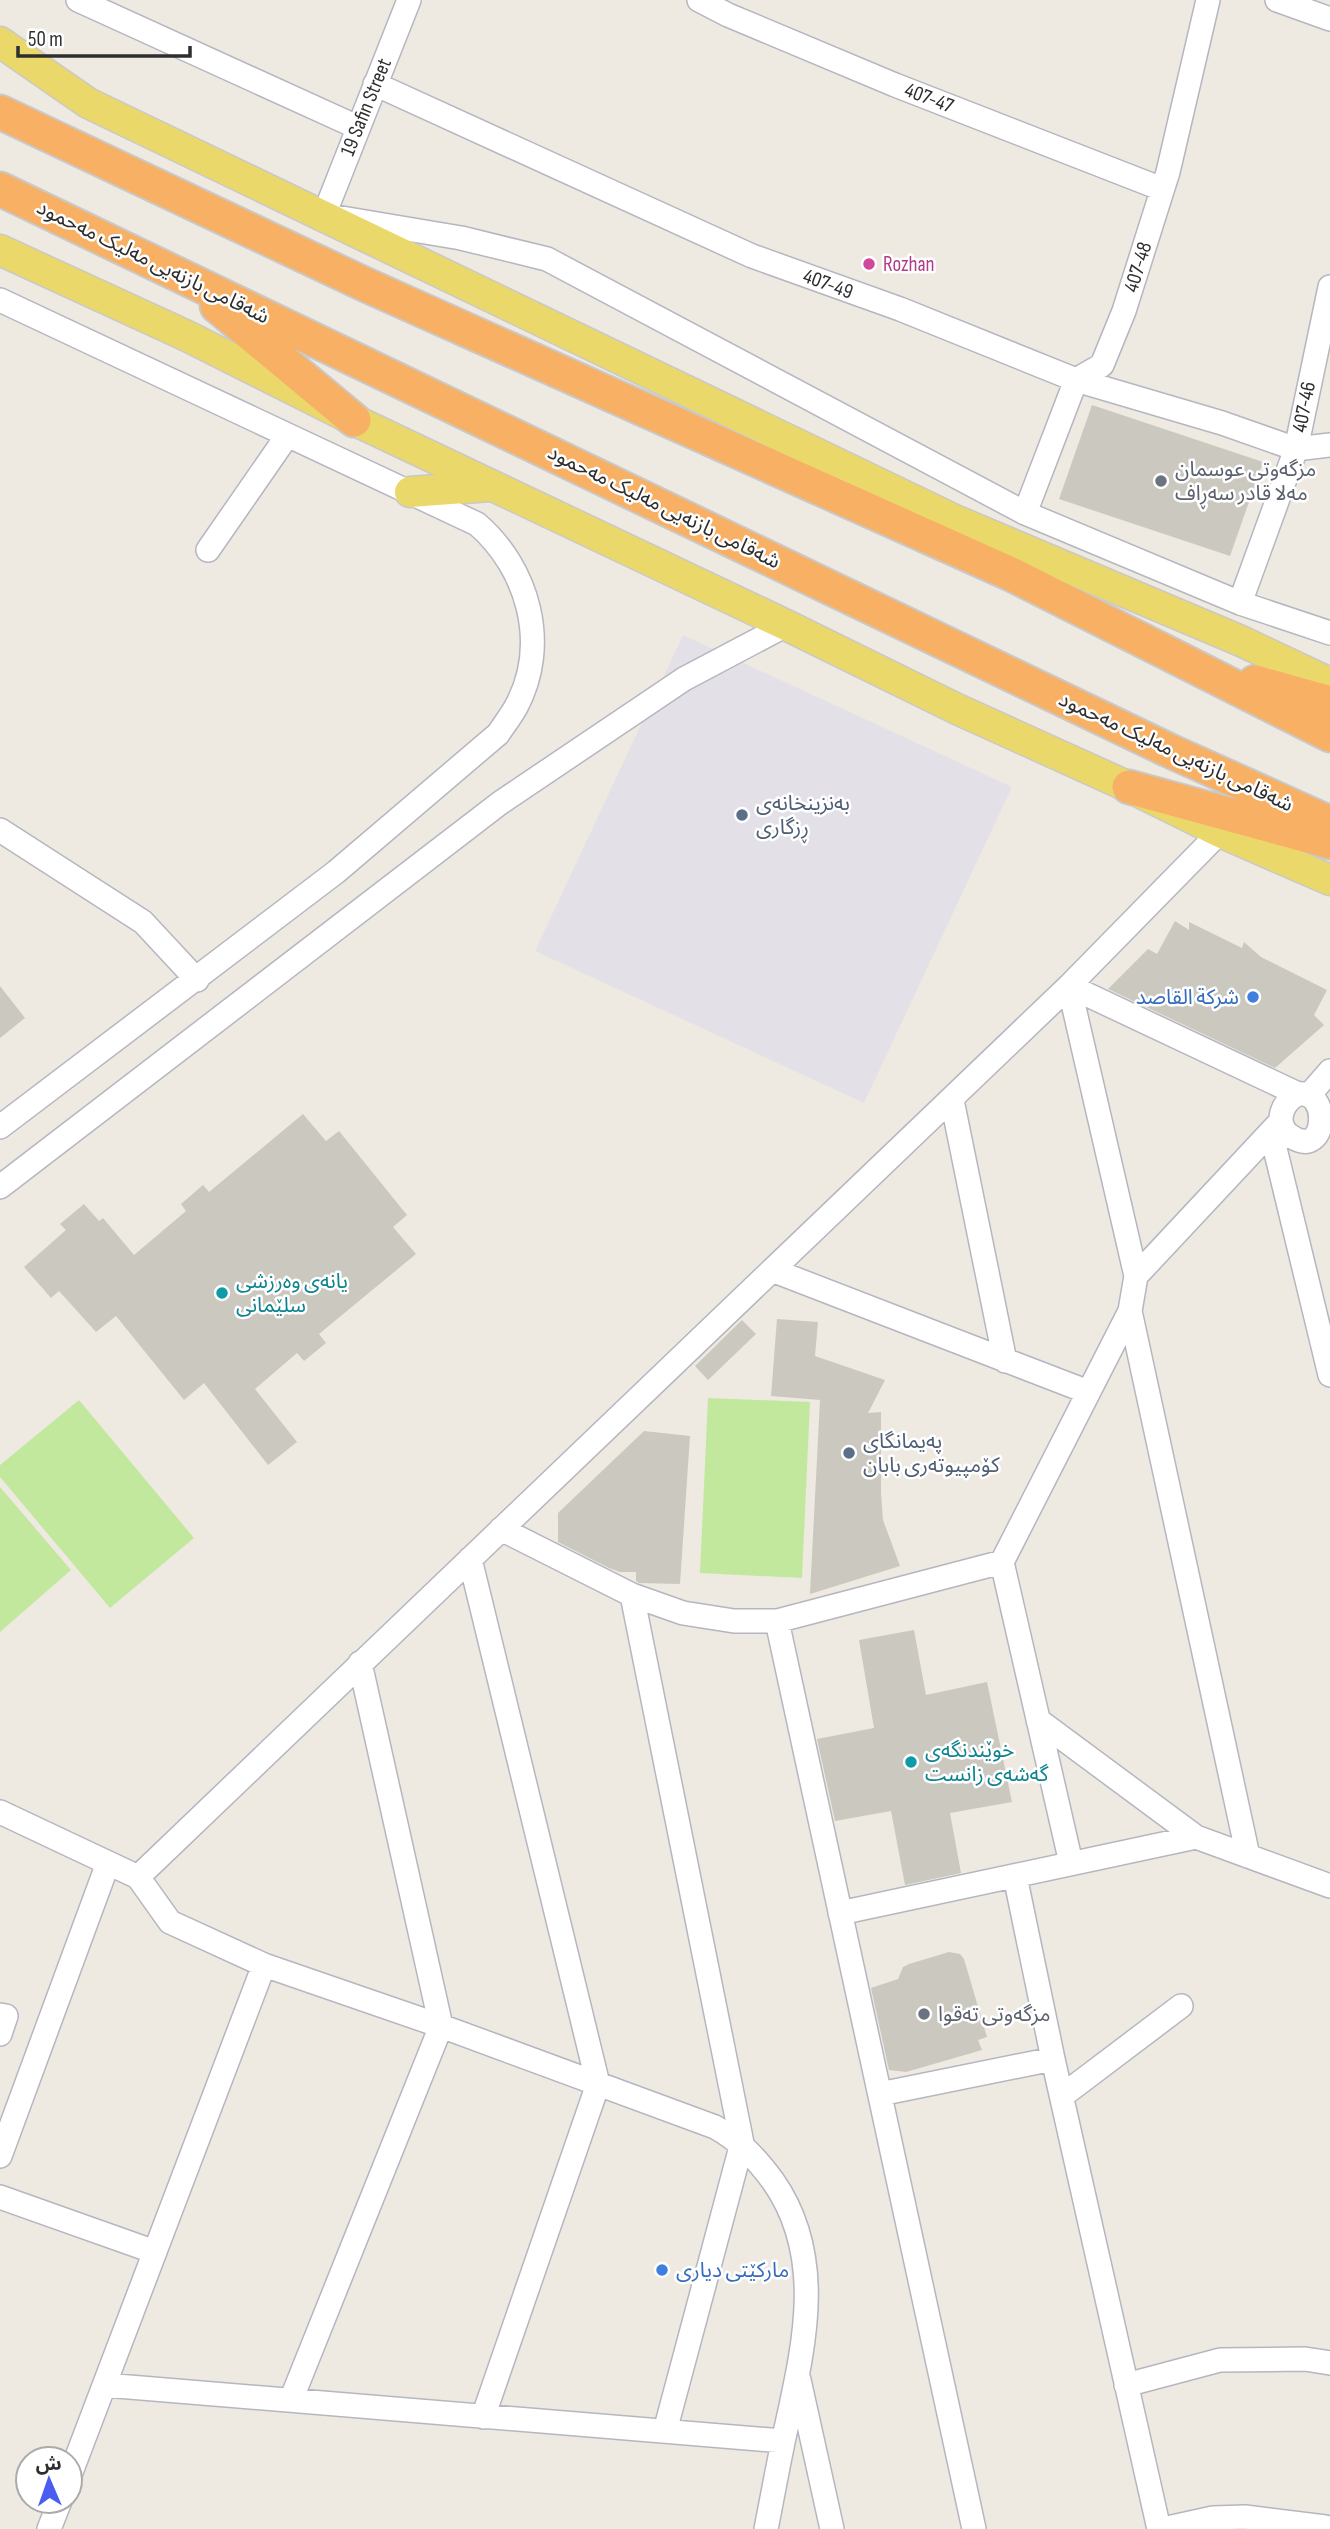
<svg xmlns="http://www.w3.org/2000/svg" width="1330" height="2529" viewBox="0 0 1330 2529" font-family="'Sofia Sans Condensed','Noto Sans Arabic',sans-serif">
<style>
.industrial{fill:#e3e1e7}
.pitch{fill:#c2e89e}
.building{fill:#cac8bf}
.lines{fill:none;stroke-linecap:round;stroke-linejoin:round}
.minor-casing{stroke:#b5b6c0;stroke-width:26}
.major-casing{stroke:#c9c9c9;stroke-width:33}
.highway-casing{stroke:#c9c9c9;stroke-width:37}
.minor{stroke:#fff;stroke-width:23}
.major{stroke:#ebd86a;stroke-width:30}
.highway{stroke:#f7b064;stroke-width:33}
.hotel-dot{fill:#d1479c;stroke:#fff;stroke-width:2.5}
.worship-dot{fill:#6b7280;stroke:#fff;stroke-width:2.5}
.service-dot{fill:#5c6f8a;stroke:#fff;stroke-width:2.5}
.shop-dot{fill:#3f7fe0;stroke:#fff;stroke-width:2.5}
.culture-dot{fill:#0f9aa8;stroke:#fff;stroke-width:2.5}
.labels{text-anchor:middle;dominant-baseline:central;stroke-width:5;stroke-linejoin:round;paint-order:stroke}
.street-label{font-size:21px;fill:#2e2e2e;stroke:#fff}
.hotel-label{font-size:21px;fill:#b23c85;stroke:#fff;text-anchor:start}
.worship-label{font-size:21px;fill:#5b616d;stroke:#fff;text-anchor:start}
.service-label{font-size:21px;fill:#4e5e75;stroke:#fff;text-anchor:start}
.shop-label{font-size:21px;fill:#366cbe;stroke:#fff;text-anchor:end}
.culture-label{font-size:21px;fill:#0d838f;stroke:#fff;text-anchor:start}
</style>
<rect width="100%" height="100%" fill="#eeeae1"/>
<path class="industrial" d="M 683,635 L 1012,787 L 864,1103 L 535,951 Z"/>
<path class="pitch" d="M 708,1398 L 810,1402 L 802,1578 L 700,1573 Z
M 79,1400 L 194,1538 L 110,1608 L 0,1477 L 0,1465 Z
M 0,1487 L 71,1570 L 0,1632 Z"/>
<path class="building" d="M 1092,405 L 1263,462 L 1230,556 L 1059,499 Z
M 1175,921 L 1189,930 L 1189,922 L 1242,948 L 1244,942 L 1261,957 L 1327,990 L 1314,1015 L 1324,1025 L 1275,1068 L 1108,989 L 1148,949 L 1157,954 Z
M 0,986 L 25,1018 L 0,1038 Z
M 303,1114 L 326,1141 L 339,1131 L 407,1215 L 393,1227 L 416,1254 L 319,1334 L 326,1343 L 304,1361 L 297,1353 L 255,1389 L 297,1442 L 268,1465 L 204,1383 L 184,1400 L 116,1316 L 96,1332 L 59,1291 L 51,1298 L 24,1267 L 66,1230 L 60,1224 L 84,1204 L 99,1221 L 103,1218 L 134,1255 L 186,1211 L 181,1204 L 203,1185 L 209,1192 Z
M 777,1319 L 818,1322 L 815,1356 L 885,1380 L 868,1413 L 881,1412 L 881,1493 L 883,1520 L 900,1566 L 810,1594 L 820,1400 L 771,1396 Z
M 742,1320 L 756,1334 L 708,1380 L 695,1366 Z
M 644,1431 L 690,1436 L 680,1584 L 639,1583 L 636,1581 L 636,1572 L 620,1572 L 609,1568 L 558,1542 L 558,1513 Z
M 914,1630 L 926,1695 L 987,1682 L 1012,1802 L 950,1813 L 961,1873 L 905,1885 L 891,1811 L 835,1821 L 817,1739 L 874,1728 L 859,1640 Z
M 949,1952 L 960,1954 L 964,1959 L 987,2037 L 978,2040 L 982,2050 L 906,2072 L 889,2070 L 871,1988 L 898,1979 L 903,1967 L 909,1964 Z"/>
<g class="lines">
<g class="minor-casing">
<path id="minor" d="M 78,0 L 357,127
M 409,0 L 324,215 L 461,238 L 547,259 L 1025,513 L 1240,603 L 1330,633
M 699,0 L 728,15 L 895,85 L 1162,189
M 1277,0 L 1330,19
M 375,84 L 752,256 L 900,309 L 1076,380 L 1222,423 L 1296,449 L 1330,445
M 0,300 L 477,524 C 528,568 550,644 516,707 C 511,716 504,725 498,734 L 336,872 L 0,1127
M 1025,513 L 1076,380 L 1102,365 L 1124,311 L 1168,172 L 1208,0
M 208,550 L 287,436
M 1240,603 L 1296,449 L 1330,287
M 0,830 L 143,922 L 197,980
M 1069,986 L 1298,1094 C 1330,1088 1328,1159 1292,1137 C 1273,1126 1281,1102 1298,1094
M 1069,986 L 1136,1276
M 1310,1094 L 1330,1071
M 952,1100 L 1005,1361
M 1271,1132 L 1330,1375
M 0,1187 L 500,803 L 684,679 L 786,625
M 772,1270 L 1088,1392
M 1130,1311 L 1248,1856
M 501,1529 L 632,1595 L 683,1613 L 734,1621 L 777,1621 L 1002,1562
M 470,1559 L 598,2084 L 483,2417
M 632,1595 L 742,2143 L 665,2431
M 777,1621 L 974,2529
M 1038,1720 L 1196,1837 L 1330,1886
M 0,1812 L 138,1877 L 170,1922 L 264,1965 L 441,2026 L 715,2127 C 740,2141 756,2158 773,2181 C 825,2255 805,2342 787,2424 C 779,2459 773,2494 766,2529
M 1071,1863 L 1002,1562 L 1130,1311 L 1136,1276 L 1281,1121
M 1015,1876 L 1053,2059 L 1159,2529
M 138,1877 L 1069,986 L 1220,832
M 840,1913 L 1196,1837
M 0,2015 L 6,2016 L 0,2034
M 880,2094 L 1053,2059
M 1062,2096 L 1181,2006
M 0,2156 L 108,1863
M 0,2197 L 155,2252
M 799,2380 L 832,2529
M 105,2385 L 783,2441
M 1126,2385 L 1220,2360 L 1305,2359 L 1330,2363
M 291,2400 L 441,2026 L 360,1663
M 70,2475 L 264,1965
M 49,2529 L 60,2501
M 1163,2529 L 1213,2518 L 1245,2517 L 1325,2527"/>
</g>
<g class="major-casing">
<path id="major" d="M 0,42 L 88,103 L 957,521 L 1241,641 L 1330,683
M 0,250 L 187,336 L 354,420 L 786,625 L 957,709 L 1129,787 L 1220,832 L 1330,880
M 410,492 L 490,486"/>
</g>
<g class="highway-casing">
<path id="highway" d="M 0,112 L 364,284 L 1011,574 L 1330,735
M 0,189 L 1168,750 L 1330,823
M 217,306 L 354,420
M 1255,682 L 1330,703
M 1129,787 L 1330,842"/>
</g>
<use href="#minor" class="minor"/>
<use href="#major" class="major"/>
<use href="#highway" class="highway"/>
</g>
<circle class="hotel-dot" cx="869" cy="264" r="7"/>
<g class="worship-dot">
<circle cx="1161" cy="481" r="7"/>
<circle cx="924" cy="2014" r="7"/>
</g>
<g class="service-dot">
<circle cx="742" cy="815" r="7"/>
<circle cx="849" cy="1453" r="7"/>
</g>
<g class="shop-dot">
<circle cx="1253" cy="997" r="7"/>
<circle cx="662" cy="2270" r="7"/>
</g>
<g class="culture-dot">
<circle cx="222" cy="1293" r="7"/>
<circle cx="911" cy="1762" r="7"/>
</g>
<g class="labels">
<g class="street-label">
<text transform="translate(929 98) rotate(21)">407-47</text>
<text transform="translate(366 107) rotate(-68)">19 Safin Street</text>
<text transform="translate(153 262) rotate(26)">شەقامی بازنەیی مەلیک مەحمود</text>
<text transform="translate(1138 267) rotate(-73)">407-48</text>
<text transform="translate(828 284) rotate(20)">407-49</text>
<text transform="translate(1304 407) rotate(-79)">407-46</text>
<text transform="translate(664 507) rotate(26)">شەقامی بازنەیی مەلیک مەحمود</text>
<text transform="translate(1176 752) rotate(25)">شەقامی بازنەیی مەلیک مەحمود</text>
</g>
<g class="hotel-label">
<text x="883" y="264">Rozhan</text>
</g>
<g class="worship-label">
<text x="1175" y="469">مزگەوتی عوسمان<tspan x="1175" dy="24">مەلا قادر سەڕاف</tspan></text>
<text x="938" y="2014">مزگەوتی تەقوا</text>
</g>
<g class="service-label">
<text x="756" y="803">بەنزینخانەی<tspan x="756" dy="24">ڕزگاری</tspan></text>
<text x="863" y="1441">پەیمانگای<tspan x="863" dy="24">کۆمپیوتەری بابان</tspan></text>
</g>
<g class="shop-label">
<text x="1239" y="997">شركة القاصد</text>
<text x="676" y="2270" text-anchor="start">مارکێتی دیاری</text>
</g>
<g class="culture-label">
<text x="236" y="1281">یانەی وەرزشی<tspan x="236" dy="24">سلێمانی</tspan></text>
<text x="925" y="1750">خوێندنگەی<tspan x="925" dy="24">گەشەی زانست</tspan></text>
</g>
</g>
<g transform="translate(49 2480) rotate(358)"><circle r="33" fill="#ffffff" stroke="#ababab" stroke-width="2"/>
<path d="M0-5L12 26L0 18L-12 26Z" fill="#4b5cf1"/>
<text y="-10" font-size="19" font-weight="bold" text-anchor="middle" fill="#2e2e2e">ش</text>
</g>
<path d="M18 46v10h172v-10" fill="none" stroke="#2e2e2e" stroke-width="3.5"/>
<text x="28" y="46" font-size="21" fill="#2e2e2e" stroke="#ffffff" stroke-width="5" paint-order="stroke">50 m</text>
</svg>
